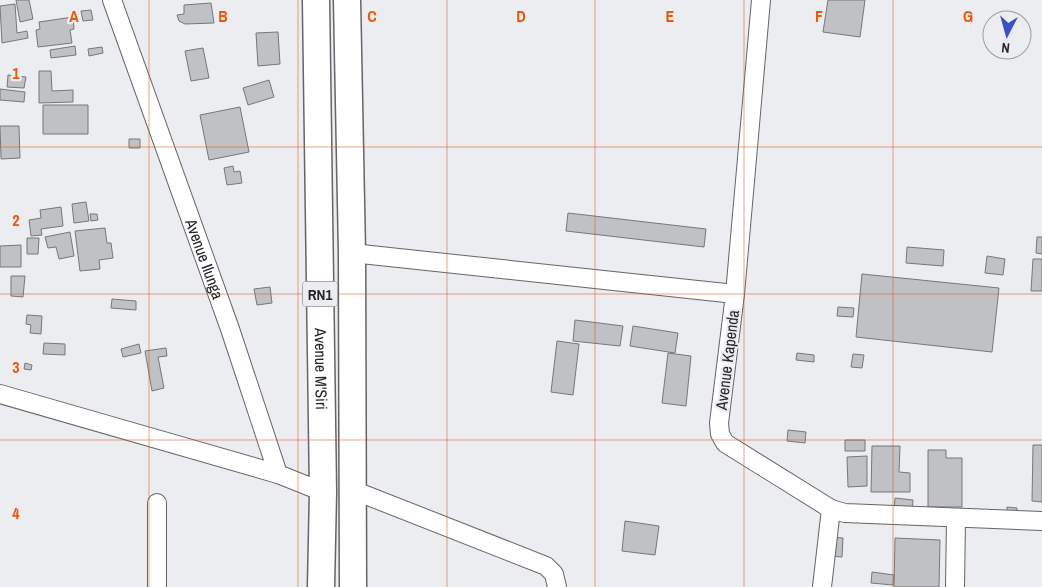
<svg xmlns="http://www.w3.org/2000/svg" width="1042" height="587" viewBox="0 0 1042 587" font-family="'Archivo Narrow',sans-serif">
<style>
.building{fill:#bfc1c4;stroke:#76777a}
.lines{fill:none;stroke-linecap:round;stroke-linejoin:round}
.minor-casing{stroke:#646568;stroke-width:20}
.highway-casing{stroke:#646568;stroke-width:29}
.minor{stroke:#fff;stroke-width:18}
.highway{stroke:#fff;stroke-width:26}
.grid{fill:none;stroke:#e8590c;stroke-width:1;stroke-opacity:0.55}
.labels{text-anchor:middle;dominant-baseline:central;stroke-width:4.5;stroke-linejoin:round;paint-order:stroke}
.shield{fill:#ecedf1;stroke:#616264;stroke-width:1}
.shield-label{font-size:15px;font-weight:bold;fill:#262628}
.street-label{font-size:16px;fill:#262628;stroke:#ecedf1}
.grid-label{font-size:16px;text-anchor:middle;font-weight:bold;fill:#e8590c;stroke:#ecedf1;stroke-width:4.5;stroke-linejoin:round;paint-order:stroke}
</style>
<rect width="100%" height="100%" fill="#ecedf1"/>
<path class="building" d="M 16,0 L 29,0 L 33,19 L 20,22 Z
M 828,0 L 865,0 L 860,37 L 823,32 Z
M 211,3 L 214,23 L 185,24 L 179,21 L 177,15 L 184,14 L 184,5 Z
M 15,4 L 17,33 L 27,31 L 28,38 L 2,43 L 0,6 Z
M 91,10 L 93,20 L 83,21 L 81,11 Z
M 73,17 L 74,29 L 70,30 L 72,43 L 38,47 L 36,30 L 40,29 L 39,22 Z
M 278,32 L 280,64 L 258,66 L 256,33 Z
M 75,46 L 76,55 L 51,58 L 50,50 Z
M 102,47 L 103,53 L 89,56 L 88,49 Z
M 203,48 L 209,78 L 191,81 L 185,51 Z
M 39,71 L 51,71 L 52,91 L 73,90 L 73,102 L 39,103 Z
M 8,75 L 26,77 L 24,88 L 7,87 Z
M 269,80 L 274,97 L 248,105 L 243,88 Z
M 0,89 L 25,92 L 24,102 L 0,100 Z
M 43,105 L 88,105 L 88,134 L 43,134 Z
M 240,107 L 249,152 L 209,160 L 200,115 Z
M 0,126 L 19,126 L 20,158 L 1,159 Z
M 129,139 L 140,139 L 140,148 L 129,148 Z
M 233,166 L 234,172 L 240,171 L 242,183 L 227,185 L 224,168 Z
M 86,202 L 89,221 L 74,223 L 72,204 Z
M 61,207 L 63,226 L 41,229 L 42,235 L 31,236 L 29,220 L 41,218 L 40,210 Z
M 568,213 L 706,229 L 704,247 L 566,231 Z
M 90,214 L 97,214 L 98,220 L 91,221 Z
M 105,228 L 107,243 L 111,243 L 113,258 L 99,260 L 100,269 L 80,271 L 75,231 Z
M 70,232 L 74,256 L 59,259 L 56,247 L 48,248 L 45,237 Z
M 1037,237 L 1042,237 L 1042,254 L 1036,253 Z
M 27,238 L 39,238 L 38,254 L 27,254 Z
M 21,245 L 21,267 L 0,267 L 0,246 Z
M 907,247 L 944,250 L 943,266 L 906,263 Z
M 987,256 L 1005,259 L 1003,275 L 985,273 Z
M 1033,259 L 1042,259 L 1042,291 L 1031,291 Z
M 862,274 L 999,288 L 992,352 L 856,337 Z
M 11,276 L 25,276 L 23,297 L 11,296 Z
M 270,287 L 272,303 L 257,305 L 254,289 Z
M 112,299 L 136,301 L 136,310 L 111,308 Z
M 838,307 L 854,308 L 853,317 L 837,316 Z
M 27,315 L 42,316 L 41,334 L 30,333 L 31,325 L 26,324 Z
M 575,320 L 623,326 L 620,346 L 573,341 Z
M 633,326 L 678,333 L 675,353 L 630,346 Z
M 557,341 L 579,344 L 573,395 L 551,392 Z
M 44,343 L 65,344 L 65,355 L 43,354 Z
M 139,344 L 141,353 L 123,357 L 121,349 Z
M 166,348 L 167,356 L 158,357 L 164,388 L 152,391 L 145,351 Z
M 668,353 L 691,356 L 686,406 L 662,403 Z
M 797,353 L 814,355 L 814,362 L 796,360 Z
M 853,354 L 864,355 L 862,368 L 851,367 Z
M 25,363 L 32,365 L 31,370 L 24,369 Z
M 788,430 L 806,432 L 805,443 L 787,441 Z
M 845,440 L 865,440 L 865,451 L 845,451 Z
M 1033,445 L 1042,445 L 1042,502 L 1032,501 Z
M 872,446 L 900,446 L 899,472 L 910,473 L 910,492 L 871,492 Z
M 928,450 L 946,450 L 946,458 L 962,458 L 962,507 L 928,507 Z
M 867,456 L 867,486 L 848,487 L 847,457 Z
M 895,498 L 913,500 L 912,513 L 894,512 Z
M 1007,507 L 1017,508 L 1017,513 L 1007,513 Z
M 625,521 L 659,526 L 655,555 L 622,551 Z
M 830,537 L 843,538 L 842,557 L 829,556 Z
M 895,538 L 940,540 L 939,587 L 894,587 Z
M 872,572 L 894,575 L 893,585 L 871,583 Z"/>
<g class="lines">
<g class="minor-casing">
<g id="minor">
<path id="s1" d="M 112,0 L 230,329 L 278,474 L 323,492"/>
<path d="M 352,253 L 735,294 L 719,423 L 720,434 L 725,443 L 831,509 L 845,513 L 1042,521"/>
<path d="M 735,294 L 761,0"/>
<path d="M 0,394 L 278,474"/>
<path d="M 353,490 L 546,566 L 554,574 L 557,587"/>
<path d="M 157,503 L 157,587"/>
<path d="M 822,587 L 831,509"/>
<path d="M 955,587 L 956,519"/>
</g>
</g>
<g class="highway-casing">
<g id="highway">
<path id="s2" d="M 316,0 L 323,492 L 321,587"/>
<path d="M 347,0 L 352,253 L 353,587"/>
</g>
</g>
<use href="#minor" class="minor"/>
<use href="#highway" class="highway"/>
</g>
<path class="grid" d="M 149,0 L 149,587M 298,0 L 298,587M 447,0 L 447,587M 595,0 L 595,587M 744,0 L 744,587M 893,0 L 893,587M 0,147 L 1042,147M 0,294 L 1042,294M 0,440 L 1042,440"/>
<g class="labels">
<rect class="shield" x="302.5" y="281.5" width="35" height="25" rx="4"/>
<g class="shield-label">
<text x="320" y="294">RN1</text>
</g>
<g class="street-label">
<text stroke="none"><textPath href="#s1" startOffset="275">Avenue Ilunga</textPath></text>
<text transform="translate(727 360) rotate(-83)">Avenue Kapenda</text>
<text stroke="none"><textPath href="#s2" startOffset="369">Avenue M'Siri</textPath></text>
</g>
</g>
<g class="grid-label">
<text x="74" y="22">A</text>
<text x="223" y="22">B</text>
<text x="372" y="22">C</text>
<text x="521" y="22">D</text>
<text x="670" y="22">E</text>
<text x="819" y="22">F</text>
<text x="968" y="22">G</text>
<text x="16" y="79">1</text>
<text x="16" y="226">2</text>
<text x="16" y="373">3</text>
<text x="16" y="519">4</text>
</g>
<g transform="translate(1007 35) rotate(186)"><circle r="24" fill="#ecedf1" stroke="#9d9da1"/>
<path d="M0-4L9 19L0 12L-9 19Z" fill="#3d50c4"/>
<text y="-8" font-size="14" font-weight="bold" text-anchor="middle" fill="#262628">N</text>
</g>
</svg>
